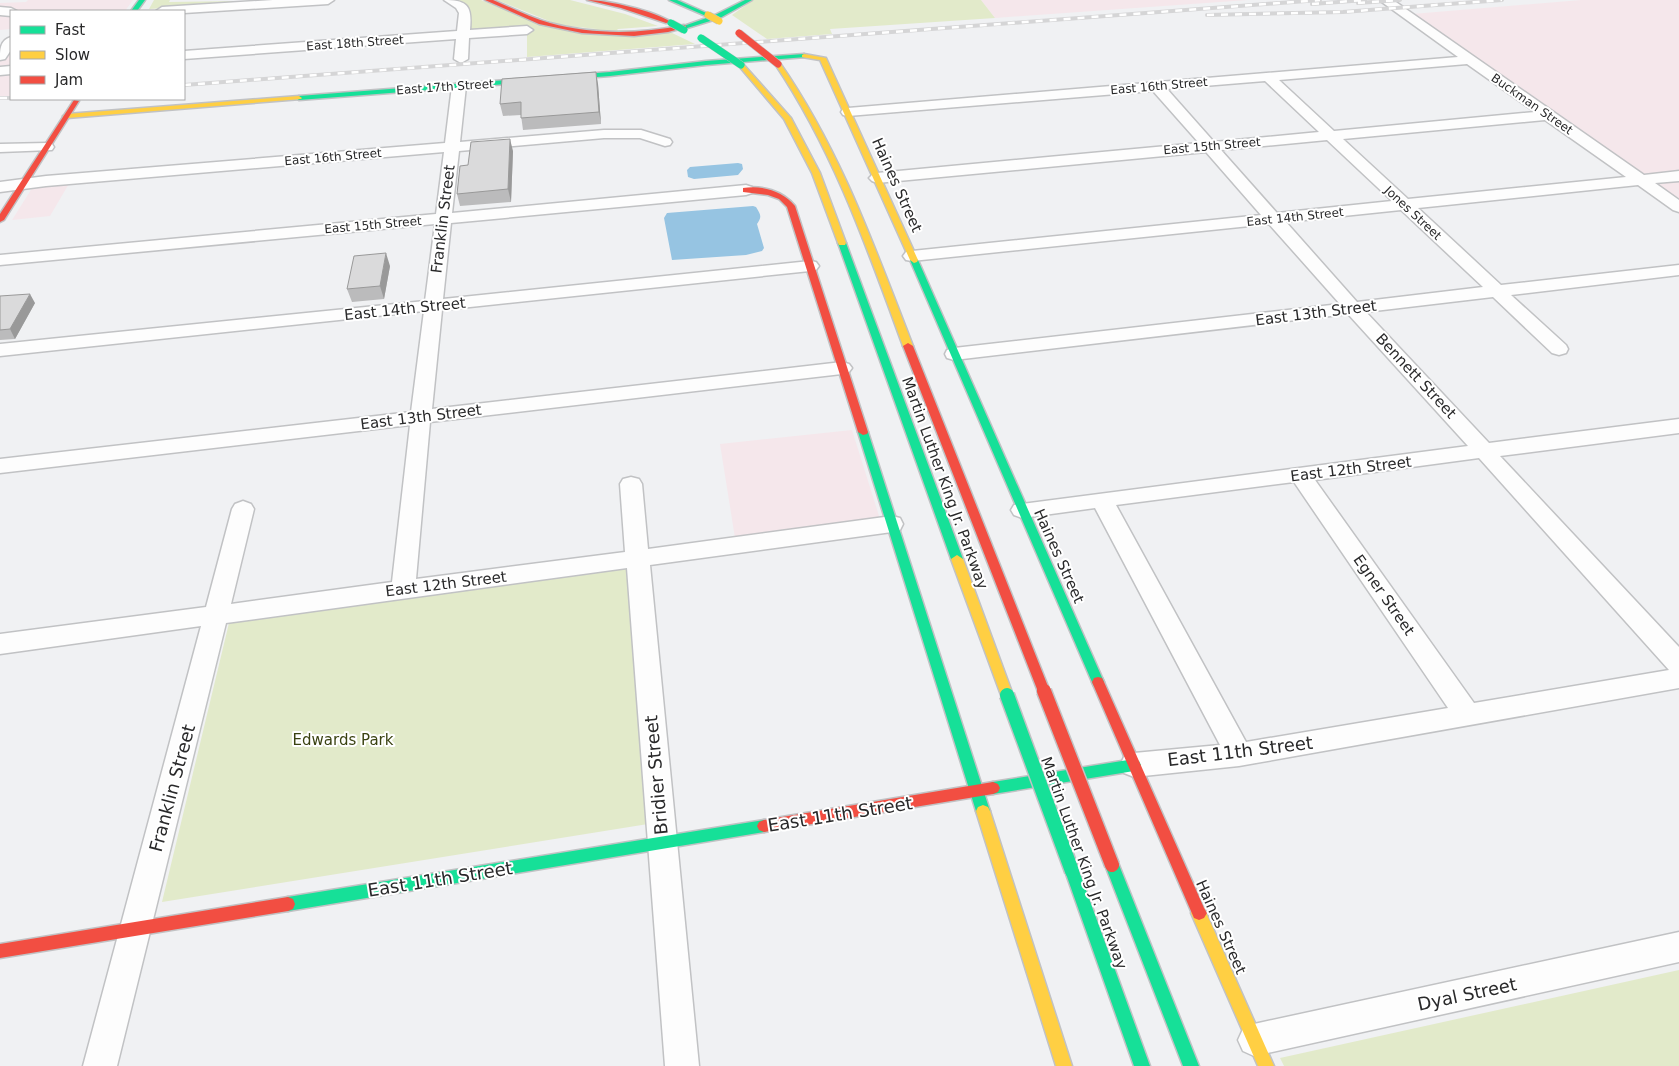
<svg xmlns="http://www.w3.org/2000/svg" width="1679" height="1066" viewBox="0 0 1679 1066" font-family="'DejaVu Sans',sans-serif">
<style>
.industrial{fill:#f5e7eb}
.green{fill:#e2eaca}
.water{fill:#96c4e2}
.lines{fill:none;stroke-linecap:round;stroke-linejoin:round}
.street-casing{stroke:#c1c2c4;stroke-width:3}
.fast-casing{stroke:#c1c2c4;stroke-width:3}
.slow-casing{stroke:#c1c2c4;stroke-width:3}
.jam-casing{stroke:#c1c2c4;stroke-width:3}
.street{fill:#fdfdfd;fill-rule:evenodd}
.fast{fill:#16e098;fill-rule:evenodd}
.slow{fill:#ffcf43;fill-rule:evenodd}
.jam{fill:#f24e42;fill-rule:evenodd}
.rail-casing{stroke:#d5d5d6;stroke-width:4}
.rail{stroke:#fff;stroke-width:2.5;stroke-dasharray:7;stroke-linecap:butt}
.fast-bridge-far1-casing{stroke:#c1c2c4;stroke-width:8;stroke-linecap:butt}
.fast-bridge-casing{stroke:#c1c2c4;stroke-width:17;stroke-linecap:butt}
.slow-bridge-casing{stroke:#c1c2c4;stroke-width:8;stroke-linecap:butt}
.jam-bridge-far2-casing{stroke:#c1c2c4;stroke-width:8;stroke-linecap:butt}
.jam-bridge-far1-casing{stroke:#c1c2c4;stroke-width:14;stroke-linecap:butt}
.jam-bridge-casing{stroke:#c1c2c4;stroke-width:17;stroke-linecap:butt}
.fast-bridge-far1{stroke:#16e098;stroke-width:7}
.fast-bridge{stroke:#16e098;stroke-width:14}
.slow-bridge{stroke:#ffcf43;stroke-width:7}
.jam-bridge-far2{stroke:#f24e42;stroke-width:7}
.jam-bridge-far1{stroke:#f24e42;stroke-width:11}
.jam-bridge{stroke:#f24e42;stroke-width:14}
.wall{fill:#bbbbbc}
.shaded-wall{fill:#999}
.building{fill:#dadadb;stroke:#999}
.labels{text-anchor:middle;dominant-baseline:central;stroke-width:4;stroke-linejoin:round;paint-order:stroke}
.far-street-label{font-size:12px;fill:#29292a;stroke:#fff}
.street-label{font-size:15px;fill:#29292a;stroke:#fff}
.park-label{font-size:15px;fill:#3a4211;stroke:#fff}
.near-street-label{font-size:18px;fill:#29292a;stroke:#fff}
</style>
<rect width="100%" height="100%" fill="#f0f1f3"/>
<path class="industrial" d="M 28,0 L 133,0 L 125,11 L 11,11 L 11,29 L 0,30 L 0,3 L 26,2 Z
M 981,0 L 1248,0 L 995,18 Z
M 1581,0 L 1679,0 L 1679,202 L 1412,14 Z
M 11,35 L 11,96 L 0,97 L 0,47 L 2,47 Z
M 70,182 L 50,216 L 12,220 L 34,185 Z
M 852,430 L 880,519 L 735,538 L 720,444 Z"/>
<path class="green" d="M 154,0 L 170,0 L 169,2 L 297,0 L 149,9 Z
M 458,0 L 481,0 L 547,27 L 670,32 L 695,44 L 527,57 L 527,28 L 471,29 C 470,15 473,8 458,0 Z
M 497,0 L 570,0 L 625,14 L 658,26 L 618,29 L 616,31 L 559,25 Z
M 753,0 L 981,0 L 995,18 L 830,29 L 832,34 L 767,39 L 732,15 Z
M 626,568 L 648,824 L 162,902 L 229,623 Z
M 1679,970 L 1679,1066 L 1284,1066 L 1280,1058 Z"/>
<path class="water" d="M 738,163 L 742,164 L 743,169 L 738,175 L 694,179 L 688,177 L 687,170 L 690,167 Z
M 753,206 L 756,207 C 761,215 762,217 757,224 L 764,248 L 762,251 L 746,255 L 672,260 L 664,218 L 667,213 Z"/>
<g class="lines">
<g class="street-casing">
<path id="street" d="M 273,0 L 334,0 L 328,4 L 184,13 L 184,11 L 156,11 L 162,7 Z
M 444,0 C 469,0 472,7 470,30 L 527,26 L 533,30 L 527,34 L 469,38 L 468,59 L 461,63 L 454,59 L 456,39 L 184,59 L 184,51 L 457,31 L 459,13 L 456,8 Z
M 1379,0 L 1393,0 L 1644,175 L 1679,171 L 1679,181 L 1655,183 L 1679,200 L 1679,212 L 1673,210 L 1638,185 L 1418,208 L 1501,285 L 1679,265 L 1679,275 L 1511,295 L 1566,345 L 1568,349 L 1566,353 L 1559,355 L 1552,353 L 1493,297 L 1366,312 L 1489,443 L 1679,419 L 1679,433 L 1500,456 L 1679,647 L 1679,688 L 1239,766 L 1134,777 L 1124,773 L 1120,765 L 1124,757 L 1134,753 L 1220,745 L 1095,508 L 1022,518 L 1014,515 L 1011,510 L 1014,505 L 1468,446 L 1348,314 L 954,360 L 947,358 L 945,354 L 947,350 L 954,348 L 1340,304 L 1269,224 L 912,261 L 906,260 L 903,256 L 906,252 L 912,251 L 1261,215 L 1206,152 L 877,183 L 872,181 L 869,178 L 872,175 L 877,173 L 1199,143 L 1153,91 L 848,116 L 843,115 L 841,112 L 843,109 L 848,108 L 1458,57 ZM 1467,64 L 1535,112 L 1334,131 L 1279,80 ZM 1265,81 L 1319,132 L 1214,142 L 1167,89 ZM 1545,120 L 1626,177 L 1408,199 L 1343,139 ZM 1327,140 L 1392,201 L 1277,213 L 1221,150 ZM 1401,210 L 1483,287 L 1357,302 L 1286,222 ZM 1479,458 L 1669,670 L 1474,703 L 1315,480 ZM 1294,482 L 1448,708 L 1246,742 L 1116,505 Z
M 0,7 L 11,8 L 17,11 L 11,11 L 11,16 L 0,15 Z
M 11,37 L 11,50 L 5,59 L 0,60 C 0,50 0,40 11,37 Z
M 11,66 L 11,74 L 0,75 L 0,67 Z
M 459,82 L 466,86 L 460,142 L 604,130 L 641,130 L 670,139 L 672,142 L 670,145 L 665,146 L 640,138 L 604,138 L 459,151 L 452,213 L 746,185 L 752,187 L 754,190 L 752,193 L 746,195 L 451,223 L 443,299 L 810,261 L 816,262 L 819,266 L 816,270 L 810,271 L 442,310 L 432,409 L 842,362 L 849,364 L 852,368 L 849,372 L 842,374 L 430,422 L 416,579 L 625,552 L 620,484 L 623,479 L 631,477 L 639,479 L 642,484 L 648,549 L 892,516 L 900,518 L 903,524 L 900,530 L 892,532 L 650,565 L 699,1066 L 665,1066 L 627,568 L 226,623 L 117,1066 L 83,1066 L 201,626 L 0,654 L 0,634 L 206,607 L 232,509 L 235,504 L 243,501 L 251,504 L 254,509 L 231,604 L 392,582 L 410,425 L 0,473 L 0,459 L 411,412 L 424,311 L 0,356 L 0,344 L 425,301 L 435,224 L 0,265 L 0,255 L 436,214 L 444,152 L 46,186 L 0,192 L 0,182 L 46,176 L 445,143 L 452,86 Z
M 47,143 L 52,144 L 54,147 L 52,150 L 0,152 L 0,144 Z
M 1679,932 L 1679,962 L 1254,1056 L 1243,1051 L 1238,1040 L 1243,1029 L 1254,1024 Z"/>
</g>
<g class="fast-casing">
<path id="fast" d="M 139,0 L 145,0 L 137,11 L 131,11 Z
M 669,0 L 677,0 L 711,15 L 706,16 Z
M 745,0 L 752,0 L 720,18 L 684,29 L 681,27 L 715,15 Z
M 804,54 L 806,55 L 806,57 L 706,65 L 610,76 L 299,100 L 296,98 L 299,96 L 610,72 L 706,61 Z
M 842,240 L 846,243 L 963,559 L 961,562 L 957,563 L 951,559 L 838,243 Z
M 914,257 L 918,260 L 1104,682 L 1102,686 L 1098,687 L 1094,686 L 1092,682 L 910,260 Z
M 863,429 L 868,432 L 990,811 L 988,815 L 983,817 L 978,815 L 976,811 L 858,432 Z
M 1134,759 L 1139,761 L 1141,765 L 1139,769 L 1134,771 L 993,794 L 988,792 L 986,788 L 988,784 L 993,782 Z
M 764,820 L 769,822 L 771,826 L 769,830 L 764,832 L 288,911 L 283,909 L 281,904 L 283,899 L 288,897 Z
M 1112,858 L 1117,860 L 1119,865 L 1199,1066 L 1183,1066 L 1105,865 L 1107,860 Z
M 1072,864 L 1077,866 L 1079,871 L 1150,1066 L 1134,1066 L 1065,871 L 1067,866 Z"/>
</g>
<g class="slow-casing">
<path id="slow" d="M 804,54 L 826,58 L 918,260 L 917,262 L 914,263 L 910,260 L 820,60 L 802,57 L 802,55 Z
M 776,63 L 780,63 C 841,151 874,246 913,346 L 911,348 L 905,348 L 903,346 C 867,248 834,152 775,64 Z
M 739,64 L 743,64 L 791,118 L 820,173 L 846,243 L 845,245 L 839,245 L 838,243 L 812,173 L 784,119 L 739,66 Z
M 299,96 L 302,98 L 301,99 L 67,118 L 63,116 L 67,114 Z
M 957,555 L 963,559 L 1013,695 L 1012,699 L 1007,700 L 1002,699 L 1001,695 L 951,559 Z
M 983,805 L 988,807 L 990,811 L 1072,1066 L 1056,1066 L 976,811 L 978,807 Z
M 1199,906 L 1204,908 L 1274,1066 L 1258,1066 L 1191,913 L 1194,908 Z"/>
</g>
<g class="jam-casing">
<path id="jam" d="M 485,0 L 493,0 C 512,8 531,18 550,23 C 594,35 640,34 684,25 L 687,27 L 668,32 L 634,36 L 582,33 L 539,24 Z
M 587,0 C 607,0 655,11 671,22 L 666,23 L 621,8 Z
M 74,100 L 79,101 L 4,220 L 0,222 L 0,214 Z
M 743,188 C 762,185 783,191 795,206 L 868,432 L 867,434 L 863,435 L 858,432 L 787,207 L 779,199 L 768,195 L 743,192 Z
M 908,343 L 913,346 L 1049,689 L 1048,693 L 1043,694 L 1038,693 L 1037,689 L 903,346 Z
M 1098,677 L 1102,678 L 1104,682 L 1204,908 L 1207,913 L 1204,918 L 1199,920 L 1194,918 L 1092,682 L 1094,678 Z
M 993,782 L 998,784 L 1000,788 L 998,792 L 993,794 L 764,832 L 759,830 L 757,826 L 759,822 L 764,820 Z
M 288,897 L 293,899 L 295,904 L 293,909 L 288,911 L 0,958 L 0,944 Z"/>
</g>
<use href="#street" class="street"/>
<use href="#fast" class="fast"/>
<use href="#slow" class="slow"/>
<use href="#jam" class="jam"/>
<g class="rail-casing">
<path id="rail" d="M 1358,3 L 1400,0
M 1312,4 L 1365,0
M 1207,15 L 1343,12 L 1502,0
M 184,85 L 1320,0
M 0,98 L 11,98"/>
</g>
<use href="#rail" class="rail"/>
<g class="fast-bridge-far1-casing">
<path id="fast-bridge-far1" d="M 671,23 L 684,30
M 701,38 L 741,65"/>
</g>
<g class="fast-bridge-casing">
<path id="fast-bridge" d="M 1007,695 L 1072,871"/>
</g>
<g class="slow-bridge-casing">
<path id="slow-bridge" d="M 708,15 L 719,21"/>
</g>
<g class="jam-bridge-far2-casing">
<path id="jam-bridge-far2" d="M 739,33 L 778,64"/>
</g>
<g class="jam-bridge-far1-casing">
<path id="jam-bridge-far1" d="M 1043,689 L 1044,692"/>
</g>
<g class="jam-bridge-casing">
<path id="jam-bridge" d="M 1044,691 L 1112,865"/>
</g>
<use href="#fast-bridge-far1" class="fast-bridge-far1"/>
<use href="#fast-bridge" class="fast-bridge"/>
<use href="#slow-bridge" class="slow-bridge"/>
<use href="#jam-bridge-far2" class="jam-bridge-far2"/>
<use href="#jam-bridge-far1" class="jam-bridge-far1"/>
<use href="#jam-bridge" class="jam-bridge"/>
</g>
<path class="wall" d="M 598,84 L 601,124 L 523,130 L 521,115 L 503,116 L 500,104 Z
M 513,151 L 511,202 L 460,206 L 457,194 L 468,165 Z
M 390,266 L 384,299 L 352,302 L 347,289 Z
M 0,296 L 35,303 L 15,339 L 0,340 Z"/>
<path class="shaded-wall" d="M 596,72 L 598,84 L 601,124 L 599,112 Z
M 510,139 L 513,151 L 511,202 L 508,189 Z
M 386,253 L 390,266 L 384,299 L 380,286 Z
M 30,294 L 35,303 L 15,339 L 10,329 Z"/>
<path class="building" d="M 596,72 L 599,112 L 521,118 L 521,102 L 500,104 L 502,79 Z
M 510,139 L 508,189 L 457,194 L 460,166 L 468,165 L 471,142 Z
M 386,253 L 380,286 L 347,289 L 354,256 Z
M 30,294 L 10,329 L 0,330 L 0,296 Z"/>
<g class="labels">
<g class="far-street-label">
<text transform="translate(355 43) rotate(-4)">East 18th Street</text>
<text transform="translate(1159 86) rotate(-5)">East 16th Street</text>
<text transform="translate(445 87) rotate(-4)">East 17th Street</text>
<text transform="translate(1532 104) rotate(35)">Buckman Street</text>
<text transform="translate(1212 146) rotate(-5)">East 15th Street</text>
<text transform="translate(333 157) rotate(-5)">East 16th Street</text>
<text transform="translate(1413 213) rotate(43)">Jones Street</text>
<text transform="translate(1295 217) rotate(-6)">East 14th Street</text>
<text transform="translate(373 225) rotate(-5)">East 15th Street</text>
</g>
<g class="street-label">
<text transform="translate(897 185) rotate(66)">Haines Street</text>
<text transform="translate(443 219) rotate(-83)">Franklin Street</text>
<text transform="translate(405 309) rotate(-6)">East 14th Street</text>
<text transform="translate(1316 313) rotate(-7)">East 13th Street</text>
<text transform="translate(1416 376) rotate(47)">Bennett Street</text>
<text transform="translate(421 417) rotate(-7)">East 13th Street</text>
<text transform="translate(1351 469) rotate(-7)">East 12th Street</text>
<text transform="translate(945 483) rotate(70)">Martin Luther King Jr. Parkway</text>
<text transform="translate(1059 556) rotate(66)">Haines Street</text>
<text transform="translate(446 584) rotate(-7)">East 12th Street</text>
<text transform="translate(1384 595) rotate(55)">Egner Street</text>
<text transform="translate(1084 863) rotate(70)">Martin Luther King Jr. Parkway</text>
<text transform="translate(1221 927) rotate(66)">Haines Street</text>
</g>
<g class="park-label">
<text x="343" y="740">Edwards Park</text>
</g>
<g class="near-street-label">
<text transform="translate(1240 751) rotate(-7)">East 11th Street</text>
<text transform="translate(656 775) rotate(-95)">Bridier Street</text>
<text transform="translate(172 788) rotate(-75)">Franklin Street</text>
<text transform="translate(840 814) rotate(-9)">East 11th Street</text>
<text transform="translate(440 879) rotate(-9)">East 11th Street</text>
<text transform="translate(1467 994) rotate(-12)">Dyal Street</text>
</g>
</g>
<rect x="10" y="10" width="175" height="90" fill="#ffffff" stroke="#a9a9aa"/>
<rect x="20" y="26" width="25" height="8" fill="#16e098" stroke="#a9a9aa"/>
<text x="55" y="35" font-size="15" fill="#29292a">Fast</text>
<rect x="20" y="51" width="25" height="8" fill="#ffcf43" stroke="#a9a9aa"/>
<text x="55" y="60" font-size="15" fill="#29292a">Slow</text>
<rect x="20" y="76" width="25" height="8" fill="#f24e42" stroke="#a9a9aa"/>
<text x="55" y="85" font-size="15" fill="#29292a">Jam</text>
</svg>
